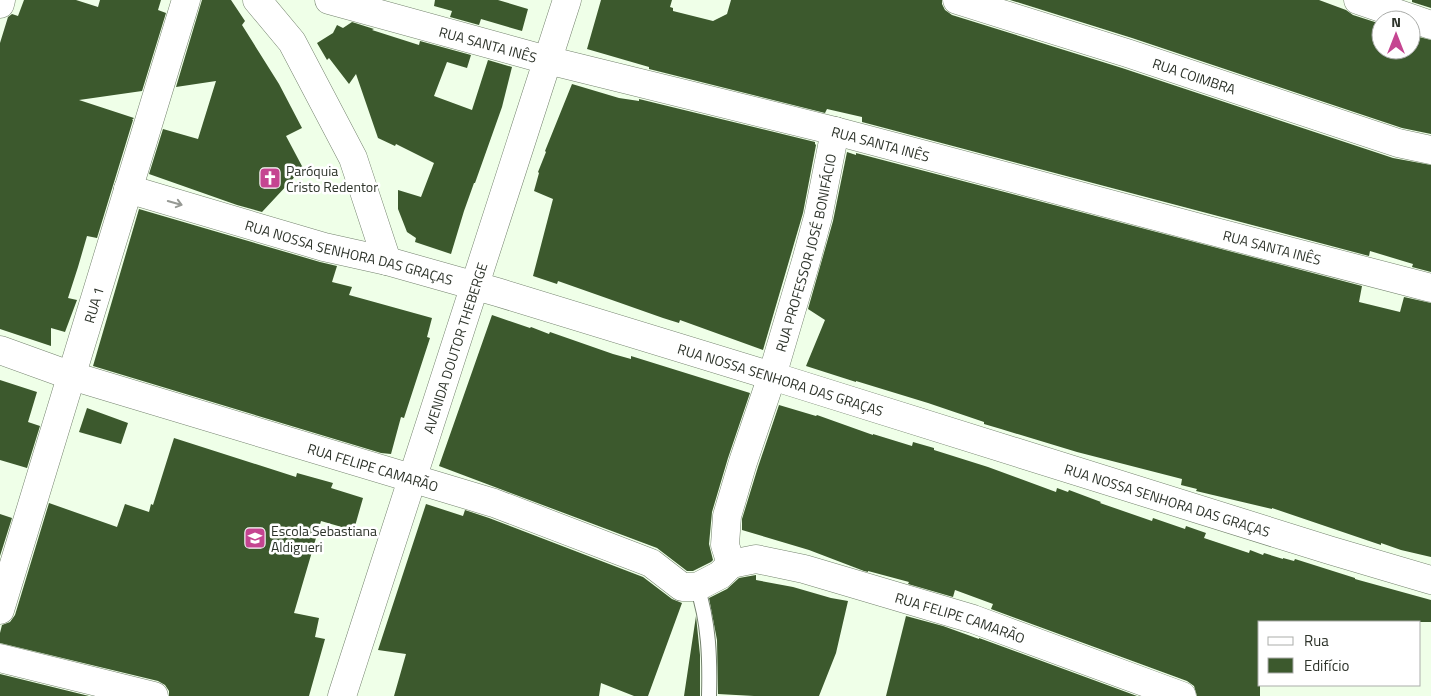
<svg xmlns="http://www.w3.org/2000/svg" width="1431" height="696" viewBox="0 0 1431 696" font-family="'Titillium Web',sans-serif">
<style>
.building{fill:#3c592d}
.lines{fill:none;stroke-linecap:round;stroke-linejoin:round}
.lane-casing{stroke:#74826e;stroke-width:16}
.street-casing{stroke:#74826e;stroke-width:29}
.secondary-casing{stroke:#74826e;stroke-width:29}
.lane{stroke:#fff;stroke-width:14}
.street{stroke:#fff;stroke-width:28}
.secondary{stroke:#fff;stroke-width:28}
.oneway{stroke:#969994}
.labels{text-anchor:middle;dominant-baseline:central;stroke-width:5;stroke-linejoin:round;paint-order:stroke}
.street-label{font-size:14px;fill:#2d332a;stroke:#fff}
.poi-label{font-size:14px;fill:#2d332a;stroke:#fff;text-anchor:start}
</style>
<rect width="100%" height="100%" fill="#efffe8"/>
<path class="building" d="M 24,0 L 76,0 L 98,7 L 100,0 L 161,0 L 158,10 L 166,13 L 142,91 L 79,100 L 134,118 L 132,120 L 133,120 L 97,238 L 87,236 L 78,267 L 68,298 L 77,300 L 65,332 L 51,328 L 51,346 L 0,329 L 0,43 L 8,17 L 12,14 L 18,16 Z
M 202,0 L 231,0 L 245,21 L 242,25 L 279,84 L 302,128 L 286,136 L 303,168 L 262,212 L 237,205 L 149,174 L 163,129 L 198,139 L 216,81 L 176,87 Z
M 435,0 L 498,0 L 528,9 L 522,31 L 481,19 L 479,25 L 450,17 L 452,11 L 434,6 Z
M 601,0 L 672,0 L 670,7 L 673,8 L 673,11 L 713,21 L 727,14 L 731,0 L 942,0 L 942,4 L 945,10 L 952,15 L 1122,68 L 1393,158 L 1431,165 L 1431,272 L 1412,267 L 1413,264 L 1370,251 L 1369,256 L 862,122 L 862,117 L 827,109 L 825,113 L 649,69 L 649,67 L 587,49 Z
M 1010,0 L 1319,0 L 1346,10 L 1353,15 L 1381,24 L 1381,50 L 1411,50 L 1411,35 L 1431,40 L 1431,134 L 1402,128 L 1132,38 Z
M 1412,0 L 1431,0 L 1431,8 L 1412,2 Z
M 352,22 L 374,29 L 372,30 L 419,45 L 420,41 L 471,55 L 467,68 L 447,62 L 434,96 L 472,110 L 488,60 L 512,67 L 502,107 L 475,183 L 474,183 L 464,211 L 451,254 L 415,242 L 416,238 L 407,232 L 398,209 L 398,190 L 421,197 L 434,163 L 396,144 L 395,146 L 378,138 L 356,74 L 349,84 L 329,58 L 327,60 L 317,43 L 333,33 L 337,25 L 343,28 Z
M 572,84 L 619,98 L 639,101 L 639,99 L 815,142 L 815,144 L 816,145 L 803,213 L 763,350 L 680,320 L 679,323 L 663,318 L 558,281 L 557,284 L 533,276 L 553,199 L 534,191 L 539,173 L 538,172 L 546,152 L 545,151 Z
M 847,152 L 856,155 L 856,153 L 1362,286 L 1359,302 L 1400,312 L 1404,297 L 1431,303 L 1431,557 L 1401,550 L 1381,543 L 1381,545 L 1272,508 L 1272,509 L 1196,491 L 1197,489 L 1181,485 L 1182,479 L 1077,452 L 1001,429 L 984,424 L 984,422 L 928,403 L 856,381 L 856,382 L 806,366 L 825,320 L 808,309 L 833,221 Z
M 139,209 L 320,262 L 337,266 L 332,282 L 352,287 L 349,295 L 432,318 L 427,337 L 430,338 L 404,418 L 401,417 L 391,454 L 381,453 L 93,366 Z
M 492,315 L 530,328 L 531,327 L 549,334 L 550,332 L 613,354 L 631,359 L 631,356 L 750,393 L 728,458 L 712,512 L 709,544 L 713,560 L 711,562 L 693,571 L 687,571 L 657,548 L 439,466 Z
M 0,380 L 37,392 L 28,422 L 40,426 L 27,468 L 0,460 Z
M 779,405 L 816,416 L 817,415 L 873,435 L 873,434 L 912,446 L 913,442 L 934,448 L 934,450 L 988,467 L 1056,492 L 1057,488 L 1068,492 L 1069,490 L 1101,502 L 1100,503 L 1152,521 L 1153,518 L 1185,529 L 1186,526 L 1206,533 L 1204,538 L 1249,553 L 1250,550 L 1263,555 L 1264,553 L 1283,559 L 1283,558 L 1294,561 L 1295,559 L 1355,578 L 1355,579 L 1431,600 L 1431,622 L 1260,622 L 1260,696 L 1197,696 L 1194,686 L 1187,681 L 991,609 L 993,604 L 955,590 L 953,597 L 908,584 L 909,582 L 868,571 L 868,572 L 864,571 L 809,550 L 742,530 L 742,519 L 758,467 Z
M 87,408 L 128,423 L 121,444 L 79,432 Z
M 174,438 L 296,477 L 297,473 L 333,483 L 331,488 L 363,498 L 355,526 L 353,525 L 352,530 L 321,521 L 294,613 L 319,618 L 315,637 L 325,639 L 309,696 L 169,696 L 169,691 L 165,685 L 158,681 L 0,643 L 0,633 L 2,625 L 10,622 L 15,615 L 49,503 L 117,527 L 125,504 L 149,512 L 151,504 L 153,505 Z
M 426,504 L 463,516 L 465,510 L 489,518 L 643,577 L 672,599 L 682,603 L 648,696 L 634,696 L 601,683 L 599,696 L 394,696 L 406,654 L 378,650 Z
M 0,514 L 12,518 L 0,556 Z
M 756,575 L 756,580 L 793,587 L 831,598 L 848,601 L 836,653 L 819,696 L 754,696 L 718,694 L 717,640 L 709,598 L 727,589 L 739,578 Z
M 696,616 L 700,655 L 700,696 L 684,696 Z
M 906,616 L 943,626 L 979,639 L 979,638 L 1137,696 L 886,696 Z
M 0,674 L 89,696 L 0,696 Z"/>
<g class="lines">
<g class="lane-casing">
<path id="lane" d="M 697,587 C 709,622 710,659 709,696"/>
</g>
<g class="street-casing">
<g id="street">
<path d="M 257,0 L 292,42 L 353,158 L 387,261"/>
<path id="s1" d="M 329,0 L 547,60 L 835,131 L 1204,229 L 1431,288"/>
<path id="s2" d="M 957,0 L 1127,53 L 1398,143 L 1431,150"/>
<path d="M 1358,0 L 1431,25"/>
<path d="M 0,4 L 1,0"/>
<path id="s3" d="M 128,189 L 324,247 L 387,261 L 497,292 L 772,376 L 1329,550 L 1431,580"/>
<path id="s4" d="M 0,350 L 72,376 L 494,503 L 651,563 L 682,587 L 697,587 L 720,575 L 731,564 L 725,545 L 727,516 L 743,462 L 772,376 L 806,261 L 818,217 L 835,131"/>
<path id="s5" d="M 731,564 L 756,559 L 804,569 L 973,619 L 1182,696"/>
<path id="s6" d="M 0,610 L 186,0"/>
<path d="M 0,658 L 154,696"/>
</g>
</g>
<g class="secondary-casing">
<g id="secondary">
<path id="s7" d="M 342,696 L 567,0"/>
</g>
</g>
<use href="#lane" class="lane"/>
<use href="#street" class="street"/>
<use href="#secondary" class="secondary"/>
</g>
<defs><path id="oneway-shaft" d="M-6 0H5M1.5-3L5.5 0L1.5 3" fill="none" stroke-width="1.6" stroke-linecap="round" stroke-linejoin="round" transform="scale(1.25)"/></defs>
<use class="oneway" href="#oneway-shaft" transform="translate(175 203) rotate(16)"/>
<defs>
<g id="church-square" transform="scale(1.125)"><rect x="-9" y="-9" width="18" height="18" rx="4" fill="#c54591" stroke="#fff"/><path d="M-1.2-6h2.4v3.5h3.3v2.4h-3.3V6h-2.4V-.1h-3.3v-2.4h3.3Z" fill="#fff"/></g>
<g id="school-square" transform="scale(1.125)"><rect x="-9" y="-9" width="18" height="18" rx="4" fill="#c54591" stroke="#fff"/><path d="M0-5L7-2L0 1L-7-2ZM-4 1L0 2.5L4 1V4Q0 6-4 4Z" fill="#fff"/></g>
</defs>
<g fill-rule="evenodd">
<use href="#church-square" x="270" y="178"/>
<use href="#school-square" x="255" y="538"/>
</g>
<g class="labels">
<g class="street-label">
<text stroke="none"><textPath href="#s1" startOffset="165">RUA SANTA INÊS</textPath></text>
<text stroke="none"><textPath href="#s2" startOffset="249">RUA COIMBRA</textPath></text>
<text stroke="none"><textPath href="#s1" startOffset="570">RUA SANTA INÊS</textPath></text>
<text stroke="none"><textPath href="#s1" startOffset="975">RUA SANTA INÊS</textPath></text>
<text stroke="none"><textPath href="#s3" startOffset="230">RUA NOSSA SENHORA DAS GRAÇAS</textPath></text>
<text stroke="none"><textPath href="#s4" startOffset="1105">RUA PROFESSOR JOSÉ BONIFÁCIO</textPath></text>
<text stroke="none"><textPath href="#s6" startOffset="319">RUA 1</textPath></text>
<text stroke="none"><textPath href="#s7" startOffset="366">AVENIDA DOUTOR THEBERGE</textPath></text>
<text stroke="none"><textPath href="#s3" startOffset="680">RUA NOSSA SENHORA DAS GRAÇAS</textPath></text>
<text stroke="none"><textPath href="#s4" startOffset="391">RUA FELIPE CAMARÃO</textPath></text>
<text stroke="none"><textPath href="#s3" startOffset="1085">RUA NOSSA SENHORA DAS GRAÇAS</textPath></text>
<text stroke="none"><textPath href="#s5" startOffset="238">RUA FELIPE CAMARÃO</textPath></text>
</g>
<g class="poi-label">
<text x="286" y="170">Paróquia<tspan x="286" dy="16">Cristo Redentor</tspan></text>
<text x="271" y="530">Escola Sebastiana<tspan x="271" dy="16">Aldigueri</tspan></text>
</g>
</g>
<rect x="1258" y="621" width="162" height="65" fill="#ffffff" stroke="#abadaa"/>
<rect x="1268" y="637" width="25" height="8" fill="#ffffff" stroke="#abadaa"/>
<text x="1304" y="646" font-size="15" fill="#2d332a">Rua</text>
<rect x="1268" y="658" width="25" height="15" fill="#3c592d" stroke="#abadaa"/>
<text x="1304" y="671" font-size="15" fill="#2d332a">Edifício</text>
<g transform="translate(1396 35)"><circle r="24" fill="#ffffff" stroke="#abadaa"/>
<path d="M0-4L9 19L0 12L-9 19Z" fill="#c54591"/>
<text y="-8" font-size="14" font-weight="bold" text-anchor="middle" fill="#2d332a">N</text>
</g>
</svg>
